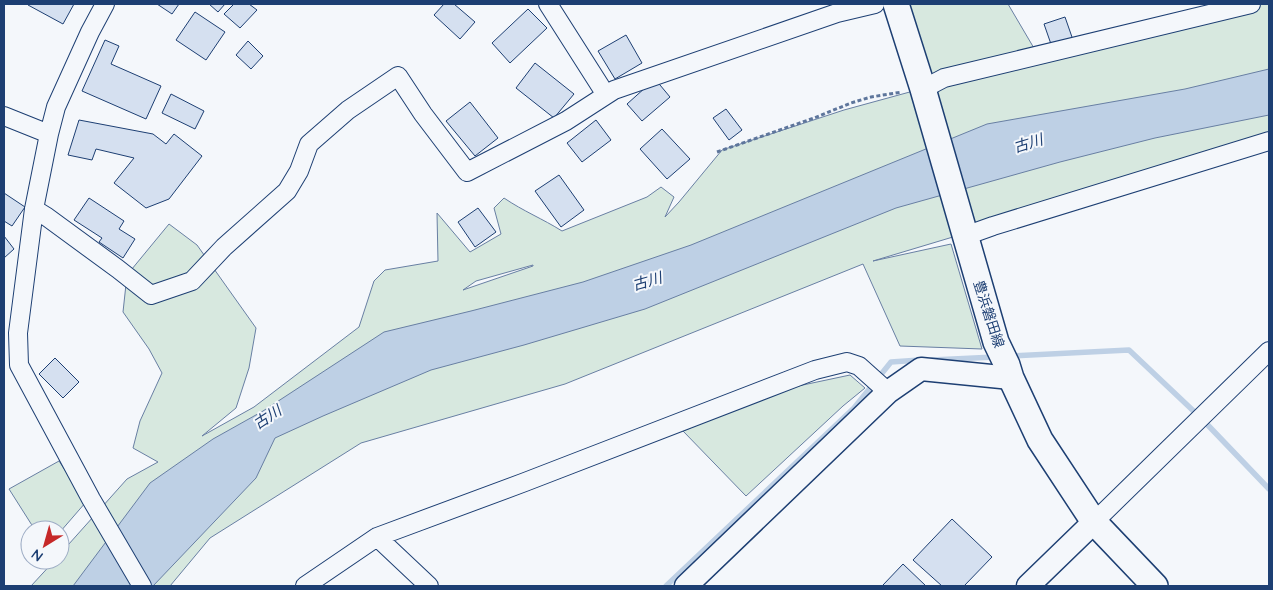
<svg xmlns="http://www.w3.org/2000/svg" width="1273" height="590" viewBox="0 0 1273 590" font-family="Quicksand,'Noto Sans JP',sans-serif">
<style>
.green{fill:#d7e8df;stroke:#687fa3;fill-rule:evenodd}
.water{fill:#bed0e5;stroke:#687fa3}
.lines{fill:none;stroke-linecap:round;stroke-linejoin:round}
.stream{stroke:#bed0e5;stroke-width:5.5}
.building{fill:#d5e0f0;stroke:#1d3f73}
.minor-casing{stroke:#1d3f73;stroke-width:20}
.tertiary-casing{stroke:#1d3f73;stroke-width:25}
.secondary-casing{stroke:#1d3f73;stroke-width:28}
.path{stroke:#5e769c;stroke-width:3;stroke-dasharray:4 2.5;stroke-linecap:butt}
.minor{stroke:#f4f7fb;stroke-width:18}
.tertiary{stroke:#f4f7fb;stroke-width:22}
.secondary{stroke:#f4f7fb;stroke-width:25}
.labels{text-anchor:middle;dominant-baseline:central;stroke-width:4;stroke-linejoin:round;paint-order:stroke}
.street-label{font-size:14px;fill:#1d3f73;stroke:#f4f7fb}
.water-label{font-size:15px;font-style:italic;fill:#1d3f73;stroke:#f4f7fb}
</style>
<rect width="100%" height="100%" fill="#f4f7fb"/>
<path class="green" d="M 906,4 L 1008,4 L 1038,55 L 1254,4 L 1269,4 L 1269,142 L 873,261 L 951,244 L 982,349 L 900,346 L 863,264 L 565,384 L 361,443 L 210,538 L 170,586 L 31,586 L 55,560 L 60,560 L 60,554 L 127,479 L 158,462 L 133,448 L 140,421 L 162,373 L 149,349 L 123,312 L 127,275 L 169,224 L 197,245 L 256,328 L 249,368 L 236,408 L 202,436 L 254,407 L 359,327 L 374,281 L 385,270 L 438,261 L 437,213 L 470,252 L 501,234 L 494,208 L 504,198 C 523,211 543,219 562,231 L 647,197 L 661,187 L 674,197 L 665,217 L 679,202 L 722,150 L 844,110 L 928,87 ZM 533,265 L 533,266 L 463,290 L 476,281 Z
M 850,375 L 865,388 L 843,406 L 746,496 L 683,431 L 784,389 Z
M 59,461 L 86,502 L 60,532 L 60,530 L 35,530 L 9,489 Z"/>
<path class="water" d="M 1269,69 L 1269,115 L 1155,138 L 1060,162 L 896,208 L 645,309 L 524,345 L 431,370 L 323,416 L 275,438 L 256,478 L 153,586 L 73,586 L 150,483 L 213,439 L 263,411 L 384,332 L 471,311 L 583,282 L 691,245 L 987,124 L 1185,89 Z"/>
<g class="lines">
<path class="stream" d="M 1009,356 L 1129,350 L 1202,419 L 1269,489
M 932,360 L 995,357
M 666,586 L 854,408 L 891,362 L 920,360"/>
</g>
<path class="building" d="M 29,4 L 74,4 L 63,24 L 28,5 Z
M 157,4 L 179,4 L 172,14 Z
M 209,4 L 225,4 L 218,12 Z
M 234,4 L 249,4 L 257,10 L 240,28 L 224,14 Z
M 444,4 L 454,4 L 475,22 L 460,39 L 434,15 Z
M 528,9 L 547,28 L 510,63 L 492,43 Z
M 195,12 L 225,32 L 206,60 L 176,40 Z
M 1065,17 L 1073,40 L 1052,47 L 1044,24 Z
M 626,35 L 642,63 L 615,79 L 598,51 Z
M 105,40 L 119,46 L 111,64 L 161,86 L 146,119 L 82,91 Z
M 248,41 L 263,56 L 251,69 L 236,55 Z
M 535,63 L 574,94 L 554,118 L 516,88 Z
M 655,79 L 670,97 L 642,121 L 627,104 Z
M 171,94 L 204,111 L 195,129 L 162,113 Z
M 470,102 L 498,138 L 475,156 L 446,121 Z
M 726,109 L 742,130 L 729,140 L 713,118 Z
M 79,120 L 153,134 L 166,144 L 174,134 L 202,156 L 169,199 L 146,208 L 114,183 L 134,158 L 96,149 L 92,160 L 68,155 Z
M 596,120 L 611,140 L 582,162 L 567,143 Z
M 662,129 L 690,159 L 667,179 L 640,149 Z
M 559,175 L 584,210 L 561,227 L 535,191 Z
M 4,193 L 25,207 L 12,226 L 4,221 Z
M 89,198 L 124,221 L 119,229 L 135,239 L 123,258 L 99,242 L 102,238 L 74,220 Z
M 478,208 L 496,232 L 475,247 L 458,222 Z
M 4,236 L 14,249 L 4,258 Z
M 55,358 L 79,382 L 63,398 L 39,374 Z
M 952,519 L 992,557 L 964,586 L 942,586 L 913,560 Z
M 903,564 L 926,586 L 884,586 L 883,585 Z"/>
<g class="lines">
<g class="minor-casing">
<path id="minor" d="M 105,4 L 90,32 L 56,107 L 49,134 L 34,209 L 18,333 L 19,365 L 91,499 L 142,586
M 548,4 L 606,95
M 923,89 L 944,78 L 1251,4
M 4,116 L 49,134
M 34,209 L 47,217 L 118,269 L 151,295 L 192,281 L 224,247 L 287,191 L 299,171 L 309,144 L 348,110 L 398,76 L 423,114 L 467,172 L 566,121 L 614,90 L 837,13 L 875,4
M 965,236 L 993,226 L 1269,141
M 1094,522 L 1269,351
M 377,537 L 429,586
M 305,586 L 377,537 L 525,482 L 815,370 L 847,362 L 859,366 L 888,392"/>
</g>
<g class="tertiary-casing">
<path id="tertiary" d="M 686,586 L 888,392 L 921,369 L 1011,378
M 1028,586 L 1094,522"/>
</g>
<g class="secondary-casing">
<path id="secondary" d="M 896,4 L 923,89 L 996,342 L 1007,365 L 1011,378 L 1040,440 L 1094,522 L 1155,586"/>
</g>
<path class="path" d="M 717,152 L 814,118 L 851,103 L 871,97 L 902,92"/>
<use href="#minor" class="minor"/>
<use href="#tertiary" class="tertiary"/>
<use href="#secondary" class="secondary"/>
</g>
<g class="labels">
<g class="street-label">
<text transform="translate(989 314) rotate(72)">豊浜磐田線</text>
</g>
<g class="water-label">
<text transform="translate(1028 143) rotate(-17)">古川</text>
<text transform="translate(647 281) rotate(-16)">古川</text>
<text transform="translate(267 417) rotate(-33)">古川</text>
</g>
</g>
<rect width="1273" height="590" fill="none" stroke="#1d3f73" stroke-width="10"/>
<g transform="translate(45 545) rotate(217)"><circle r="24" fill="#f4f7fb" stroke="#9eadc5"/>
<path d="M0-4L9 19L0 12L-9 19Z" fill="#c62828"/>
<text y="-8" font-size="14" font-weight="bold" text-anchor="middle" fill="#1d3f73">N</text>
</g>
</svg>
